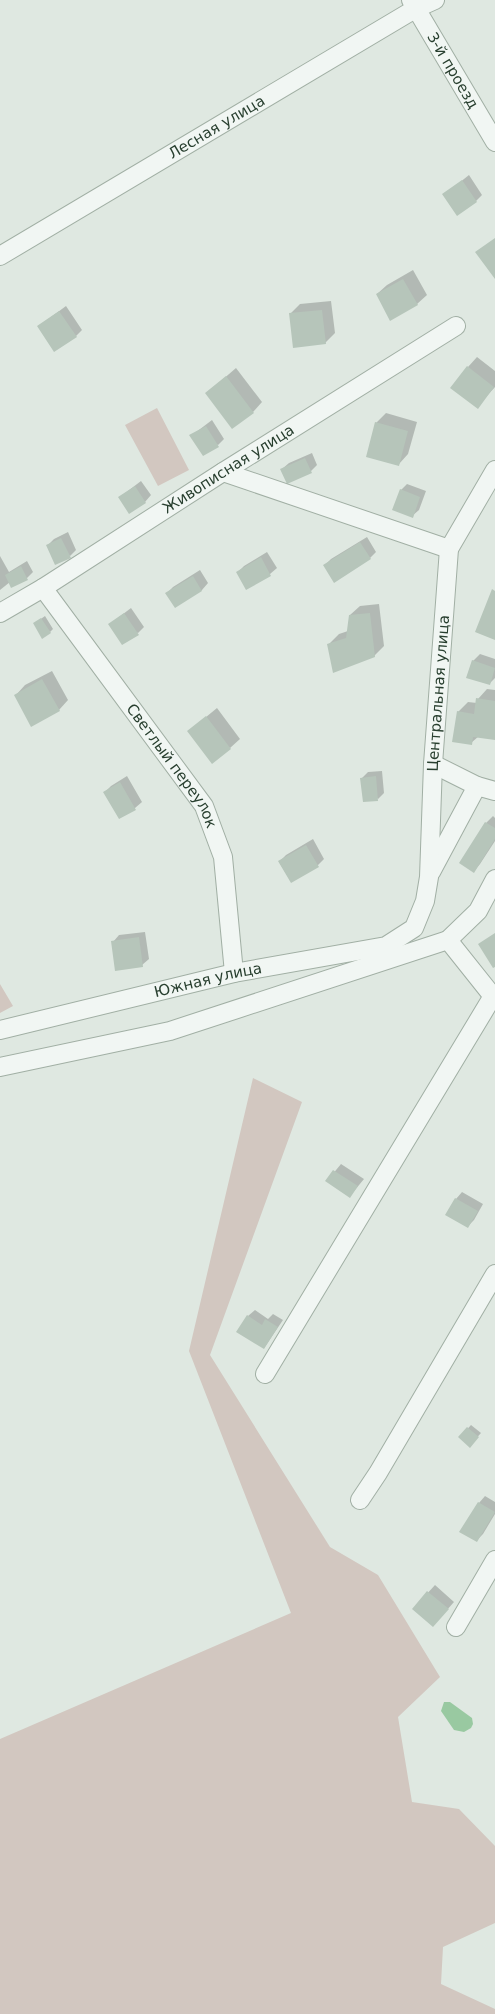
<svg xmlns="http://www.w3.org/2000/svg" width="495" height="2014" viewBox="0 0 495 2014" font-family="'DejaVu Sans',sans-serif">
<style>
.green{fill:#d2c7c0}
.water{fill:#99c9a1}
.shadow{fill:#0003}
.building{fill:#b6c5ba}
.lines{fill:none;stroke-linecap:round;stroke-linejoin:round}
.minor-casing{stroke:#a1afa4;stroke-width:20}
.minor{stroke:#f1f6f3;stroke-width:18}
.labels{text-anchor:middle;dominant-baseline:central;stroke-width:4.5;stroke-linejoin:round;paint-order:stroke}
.street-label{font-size:15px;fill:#283f2f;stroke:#eef6f0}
</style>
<rect width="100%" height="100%" fill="#dfe8e1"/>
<path class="green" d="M 157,408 L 189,470 L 158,486 L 125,425 Z
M 0,984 L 13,1006 L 0,1013 Z
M 253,1078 L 302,1102 L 210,1355 L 330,1547 L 378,1575 L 440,1677 L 398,1717 L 412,1802 L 459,1809 L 495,1846 L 495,1923 L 443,1947 L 441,1984 L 495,2009 L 495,2014 L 0,2014 L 0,1739 L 291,1613 L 189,1351 Z"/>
<path class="water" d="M 444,1702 L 450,1702 L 472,1718 L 473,1724 L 471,1728 L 464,1732 L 454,1730 L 441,1711 Z"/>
<path class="shadow" d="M 469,175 L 482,195 L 476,201 L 444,195 Z
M 413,270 L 427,295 L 417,304 L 377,294 L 387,285 Z
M 331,301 L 335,333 L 325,343 L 290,314 L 300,304 Z
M 66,306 L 82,330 L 76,336 L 39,326 Z
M 477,357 L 495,371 L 495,387 L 477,407 L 468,367 Z
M 236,368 L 262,402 L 253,412 L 207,393 Z
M 386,413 L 417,422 L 408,454 L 399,464 L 376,423 Z
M 212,420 L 224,439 L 218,445 L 191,436 Z
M 312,453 L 317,465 L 311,471 L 282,469 L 289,463 Z
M 141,481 L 151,495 L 145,502 L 120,497 Z
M 407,484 L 426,491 L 419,510 L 412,516 L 401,490 Z
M 68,532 L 76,550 L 70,556 L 48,545 L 54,539 Z
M 367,537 L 376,552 L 370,558 L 325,565 L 331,559 Z
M 267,552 L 277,568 L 270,574 L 247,588 L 238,572 L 244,566 Z
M 0,556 L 9,572 L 27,561 L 33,572 L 27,578 L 10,582 L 0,590 Z
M 200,570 L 208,583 L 202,590 L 175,606 L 167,593 L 173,587 Z
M 379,604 L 384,646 L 374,656 L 329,644 L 339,634 L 348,631 L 350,615 L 360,606 Z
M 131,608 L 144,627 L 138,633 L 110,624 Z
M 45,616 L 53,629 L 50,632 L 35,623 Z
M 480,654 L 495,659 L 495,678 L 489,684 L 473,661 Z
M 52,671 L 68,700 L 59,710 L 16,695 L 25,685 Z
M 487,689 L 495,690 L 495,739 L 479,736 L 471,743 L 458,712 L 468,702 L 477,703 L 478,699 Z
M 217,708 L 240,739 L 230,748 L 189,731 Z
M 382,771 L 384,793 L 378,799 L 362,778 L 368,772 Z
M 127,776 L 142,802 L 135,808 L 120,817 L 105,792 L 111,786 Z
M 493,816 L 495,818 L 495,841 L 480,864 L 474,871 L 486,823 Z
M 313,839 L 324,859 L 318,865 L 291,881 L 279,862 L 286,855 Z
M 145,932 L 149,959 L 142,965 L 113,942 L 119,935 Z
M 341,1164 L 364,1179 L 350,1196 L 327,1181 Z
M 462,1192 L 483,1204 L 474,1220 L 468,1226 L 456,1199 Z
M 255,1310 L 268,1319 L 273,1314 L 283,1320 L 264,1348 L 248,1316 Z
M 471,1425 L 481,1433 L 470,1445 L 460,1437 Z
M 485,1496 L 495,1502 L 495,1514 L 483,1534 L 477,1540 L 479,1503 Z
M 435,1585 L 454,1602 L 439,1619 L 414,1608 Z"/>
<path class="building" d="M 462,180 L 477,202 L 457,216 L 442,194 Z
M 495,238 L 495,279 L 475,252 Z
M 403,279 L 418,305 L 390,321 L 376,294 Z
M 322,310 L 326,344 L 293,348 L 289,313 Z
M 59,311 L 77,337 L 54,352 L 37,326 Z
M 467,366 L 494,387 L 478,409 L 450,388 Z
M 226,376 L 254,413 L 232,429 L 205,393 Z
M 375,422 L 408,431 L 399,466 L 366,457 Z
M 206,426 L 219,447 L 203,456 L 189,435 Z
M 305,458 L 312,473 L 287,484 L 280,469 Z
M 135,486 L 146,503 L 129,514 L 118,497 Z
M 400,489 L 420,497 L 413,518 L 392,510 Z
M 61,538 L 71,558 L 55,565 L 46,545 Z
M 360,542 L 371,559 L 334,583 L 323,565 Z
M 261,557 L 271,576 L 246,590 L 236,572 Z
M 21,566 L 28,580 L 11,588 L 5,575 Z
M 193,576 L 202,591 L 175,608 L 165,593 Z
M 492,589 L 495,591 L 495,640 L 475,632 Z
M 124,613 L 139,635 L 122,645 L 108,624 Z
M 370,613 L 375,657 L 333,673 L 327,644 L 346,638 L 349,615 Z
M 41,618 L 51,633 L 42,639 L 33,623 Z
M 472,660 L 495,668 L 490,685 L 466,678 Z
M 42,679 L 60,711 L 31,727 L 14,695 Z
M 476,698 L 495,701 L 495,740 L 473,737 L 472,745 L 452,742 L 457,711 L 474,714 Z
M 206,716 L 231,749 L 212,764 L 187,731 Z
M 376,776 L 378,801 L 363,802 L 360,778 Z
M 120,782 L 136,810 L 119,819 L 103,792 Z
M 485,822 L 495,828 L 495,839 L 474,873 L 459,863 Z
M 306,845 L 319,867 L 291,883 L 278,861 Z
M 495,933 L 495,967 L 493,968 L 478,944 Z
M 139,937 L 143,967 L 115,971 L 111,941 Z
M 333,1170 L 358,1186 L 350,1198 L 325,1181 Z
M 455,1198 L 478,1211 L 468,1228 L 445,1215 Z
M 247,1315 L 262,1325 L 265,1319 L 278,1327 L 264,1349 L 236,1332 Z
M 467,1427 L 479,1437 L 470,1448 L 458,1437 Z
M 478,1502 L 495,1512 L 477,1542 L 459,1532 Z
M 427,1591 L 449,1609 L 433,1627 L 412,1609 Z"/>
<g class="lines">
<g class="minor-casing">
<g id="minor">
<path id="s1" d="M 411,0 L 495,142"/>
<path id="s2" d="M 0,256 L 415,9 L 435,0"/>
<path d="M 223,472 L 449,549"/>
<path id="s3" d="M 43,588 L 204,806 L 223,857 L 234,973"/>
<path id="s4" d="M 0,613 L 43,588 L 223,472 L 456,326"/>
<path d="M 433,764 L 477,786 L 495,791"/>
<path d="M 431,872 L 477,786"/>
<path d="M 448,940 L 478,911 L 495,879"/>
<path id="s5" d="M 0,1030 L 234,973 L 386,946 L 414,928 L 425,901 L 429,877 L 433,764 L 449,549 L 495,470"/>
<path d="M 0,1067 L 170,1031 L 448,940 L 495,999"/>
<path d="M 265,1374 L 493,996"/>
<path d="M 360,1500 L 378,1473 L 495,1274"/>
<path d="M 456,1627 L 495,1560"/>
</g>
</g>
<use href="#minor" class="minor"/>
</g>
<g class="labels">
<g class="street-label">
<text stroke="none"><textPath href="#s1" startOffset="82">3-й проезд</textPath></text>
<text stroke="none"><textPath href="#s2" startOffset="252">Лесная улица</textPath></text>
<text stroke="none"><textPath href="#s4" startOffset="270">Живописная улица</textPath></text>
<text stroke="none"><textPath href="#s5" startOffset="666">Центральная улица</textPath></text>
<text stroke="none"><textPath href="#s3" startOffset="220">Светлый переулок</textPath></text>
<text stroke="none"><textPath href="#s5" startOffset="214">Южная улица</textPath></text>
</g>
</g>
</svg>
